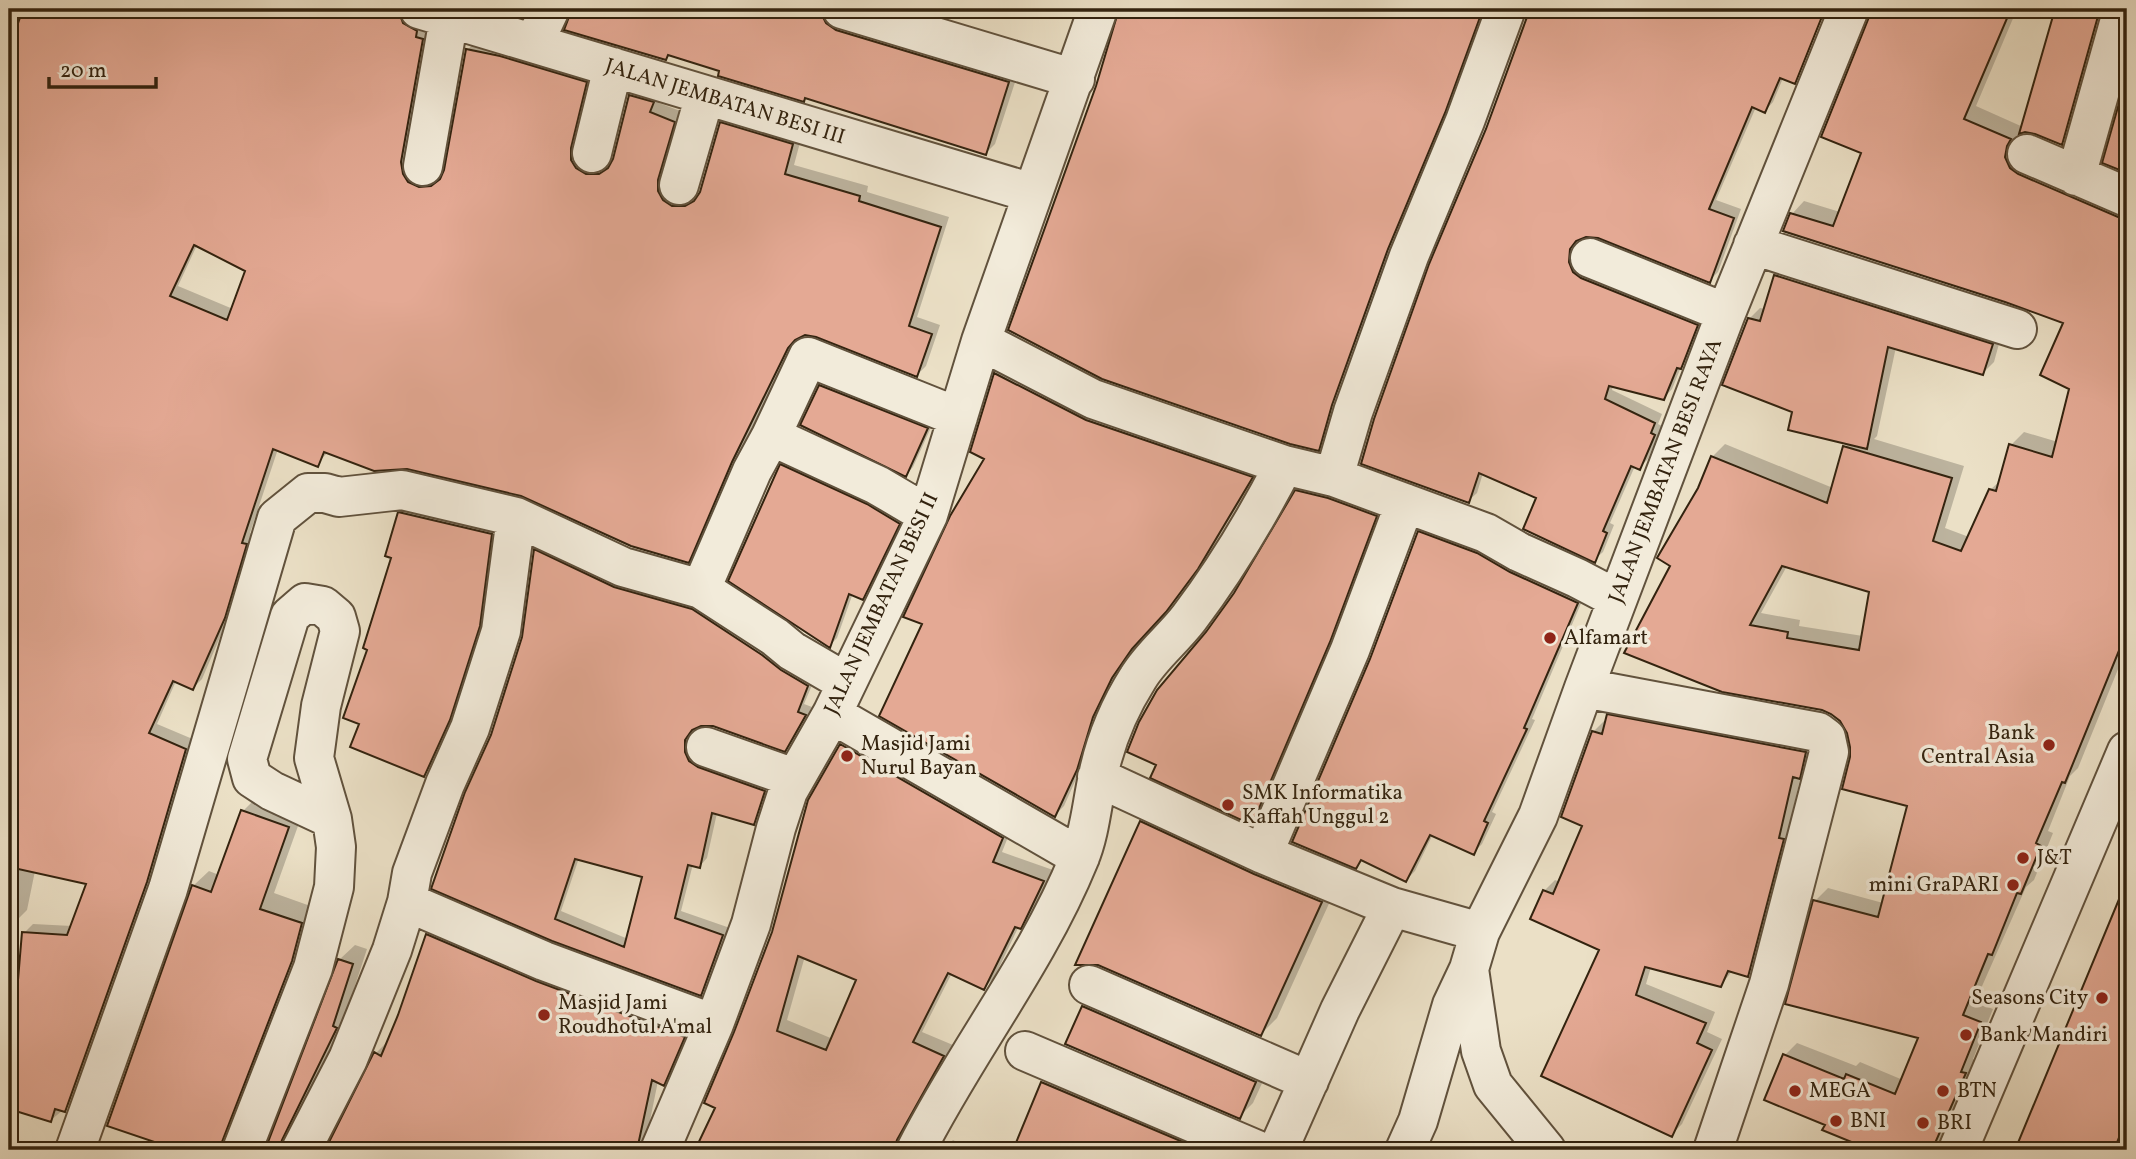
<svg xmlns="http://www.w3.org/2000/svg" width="2136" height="1159" viewBox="0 0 2136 1159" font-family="Vollkorn,serif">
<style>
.shadow{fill:#0003;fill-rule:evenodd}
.building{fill:#e4a994;stroke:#33230f;stroke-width:2;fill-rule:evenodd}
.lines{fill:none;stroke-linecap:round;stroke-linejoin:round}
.minor-casing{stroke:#61523d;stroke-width:42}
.minor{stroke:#f2ebda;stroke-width:38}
.poi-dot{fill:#8f2418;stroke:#f2ebda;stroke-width:2.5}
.labels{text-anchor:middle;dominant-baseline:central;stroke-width:7;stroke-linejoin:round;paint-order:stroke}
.street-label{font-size:21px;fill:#33230f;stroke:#f2ebda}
.poi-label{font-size:21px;fill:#33230f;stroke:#f2ebda;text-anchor:start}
</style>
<rect width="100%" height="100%" fill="#ebe0c6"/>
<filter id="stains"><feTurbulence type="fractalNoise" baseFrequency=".00286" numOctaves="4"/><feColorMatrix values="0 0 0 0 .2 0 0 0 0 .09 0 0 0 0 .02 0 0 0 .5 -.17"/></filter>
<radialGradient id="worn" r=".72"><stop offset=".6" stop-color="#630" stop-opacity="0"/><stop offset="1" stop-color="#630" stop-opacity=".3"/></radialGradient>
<path class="shadow" d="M 12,9 L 409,9 L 432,30 L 430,179 L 443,177 L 467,50 L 477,41 L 595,73 L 596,165 L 613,163 L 630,96 L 640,86 L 662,93 L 659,103 L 683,112 L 682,197 L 700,195 L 721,123 L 731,114 L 802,135 L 794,165 L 868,186 L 867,192 L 949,217 L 917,317 L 940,325 L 926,366 L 917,375 L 817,335 L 804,334 L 797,337 L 741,451 L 697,551 L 688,561 L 522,494 L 328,452 L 317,464 L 278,449 L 250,533 L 255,535 L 233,607 L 202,679 L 193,688 L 176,681 L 157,724 L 195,740 L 156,871 L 74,1101 L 51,1120 L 9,1107 L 9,968 L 20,970 L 24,933 L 33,924 L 72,926 L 88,883 L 35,871 L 27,910 L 17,920 L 9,918 L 9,53 L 19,25 L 9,21 ZM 197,245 L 247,270 L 233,309 L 178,286 Z
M 511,9 L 528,9 L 522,15 L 511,12 Z
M 573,9 L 832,9 L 1018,73 L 995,144 L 986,153 L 807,97 L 804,100 L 670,54 L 666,58 L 572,18 Z
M 1121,9 L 1487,9 L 1327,440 L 1318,449 L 1010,329 L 1120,17 Z
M 1529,9 L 1812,9 L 1773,102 L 1765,111 L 1756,107 L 1716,200 L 1741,209 L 1718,272 L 1709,281 L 1598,236 L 1586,235 L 1577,240 L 1576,253 L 1705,317 L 1689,359 L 1681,367 L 1672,389 L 1664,398 L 1613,386 L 1612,390 L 1662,414 L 1658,424 L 1662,426 L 1648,459 L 1639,468 L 1635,466 L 1610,523 L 1614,525 L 1603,552 L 1594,560 L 1539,498 L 1483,473 L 1477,493 L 1468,501 L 1487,130 L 1528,17 Z
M 1872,9 L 2017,9 L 1976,106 L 2023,127 L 2057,9 L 2108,9 L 2074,130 L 2062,143 L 2025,130 L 2019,133 L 2017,144 L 2127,203 L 2127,647 L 2078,768 L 2070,776 L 2048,831 L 2053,833 L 2034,880 L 2026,887 L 1975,1002 L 1993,1009 L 1973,1059 L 1977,1061 L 1938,1150 L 1870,1150 L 1871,1148 L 1827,1124 L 1785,1055 L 1797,1043 L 1856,1066 L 1860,1062 L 1903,1080 L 1920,1037 L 1815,901 L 1828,888 L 1883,903 L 1909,805 L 1852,758 L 1849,732 L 1841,720 L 1672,565 L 1712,457 L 1725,444 L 1833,488 L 1845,447 L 1849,443 L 1794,411 L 1749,319 L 1760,308 L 1765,309 L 1775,275 L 1786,265 L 2002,333 L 1994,362 L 1983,373 L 1896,347 L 1877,436 L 1874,439 L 1964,466 L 1945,528 L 1969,537 L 1990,490 L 2001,480 L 2011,445 L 2024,432 L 2058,442 L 2071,388 L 2065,322 L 1792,214 L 1804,201 L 1840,212 L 1863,152 ZM 1787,566 L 1871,590 L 1863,636 L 1799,626 L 1800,620 L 1761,613 Z
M 1005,364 L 1260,468 L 1207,557 L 1175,600 L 1141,637 L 1121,667 L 1102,706 L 1085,759 L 1064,806 L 1055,815 L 924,624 L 986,458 L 972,451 L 996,373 Z
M 828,378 L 934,421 L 913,467 L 906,475 L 821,386 Z
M 790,457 L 906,515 L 871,589 L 863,597 L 853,593 L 837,638 L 830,645 L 782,465 Z
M 1304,484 L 1382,509 L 1336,633 L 1258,816 L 1251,823 L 1201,641 L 1235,594 L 1297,491 Z
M 407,506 L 498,527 L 486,617 L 456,711 L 431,767 L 424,775 L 361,723 L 370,649 L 393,557 L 400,513 Z
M 1428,523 L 1585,594 L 1532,719 L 1535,720 L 1492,812 L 1496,814 L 1482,844 L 1473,853 L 1433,834 L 1415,871 L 1406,880 L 1363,859 L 1356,867 L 1372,659 L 1419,532 Z
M 543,543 L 700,602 L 815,678 L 804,704 L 812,707 L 792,742 L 785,750 L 713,724 L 701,724 L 693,730 L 692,743 L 771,783 L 761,816 L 754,823 L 717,813 L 707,858 L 700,866 L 693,864 L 681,911 L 730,928 L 708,986 L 701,994 L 553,939 L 492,735 L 524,638 L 535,550 ZM 579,858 L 644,876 L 628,939 L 561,911 Z
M 1619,704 L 1816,741 L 1810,766 L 1801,775 L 1789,827 L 1794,829 L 1759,964 L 1748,975 L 1733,970 L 1721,985 L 1651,967 L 1646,984 L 1715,1012 L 1707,1032 L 1722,1039 L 1682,1124 L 1671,1135 L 1602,950 L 1544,891 L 1555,880 L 1560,882 L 1584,825 L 1593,732 L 1604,721 L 1607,721 L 1608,715 Z
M 852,735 L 1012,827 L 1002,852 L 1053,870 L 1031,916 L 1019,926 L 994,978 L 984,988 L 952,973 L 922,1032 L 953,1045 L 906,1128 L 907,1150 L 697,1150 L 717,1107 L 736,1032 L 842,745 ZM 805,956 L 859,979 L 833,1039 L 787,1020 Z
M 258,796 L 303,812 L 274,893 L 316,908 L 242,1150 L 184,1150 L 109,1125 L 193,886 L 209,871 L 219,875 L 243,811 Z
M 1158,806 L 1337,886 L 1277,1018 L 1261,1034 L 1142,822 Z
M 2127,882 L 2127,1150 L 2017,1150 Z
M 438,925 L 694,1026 L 674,1073 L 663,1083 L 658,1081 L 644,1150 L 327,1150 L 376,1053 L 386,1043 L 388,1044 L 428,935 Z
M 355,945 L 367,949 L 347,1010 L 351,1013 L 299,1150 L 267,1150 L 339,960 Z
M 1097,993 L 1269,1068 L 1253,1103 L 1239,1117 L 1084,1007 Z
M 1053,1073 L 1235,1150 L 1015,1150 L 1043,1083 Z
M 953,1140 L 972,1150 L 943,1150 Z"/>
<path class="building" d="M 23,9 L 398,9 L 403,23 L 417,31 L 416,37 L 423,39 L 401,162 L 403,174 L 408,182 L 419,187 L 431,186 L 440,179 L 444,170 L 466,49 L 500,56 L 587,82 L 571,148 L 571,160 L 576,168 L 586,174 L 599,174 L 608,168 L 613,159 L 629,95 L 654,102 L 650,112 L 675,122 L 658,180 L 658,191 L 663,200 L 672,206 L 685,206 L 694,201 L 700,192 L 720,122 L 793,144 L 785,174 L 860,196 L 859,201 L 941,227 L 909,326 L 932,334 L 917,377 L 816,337 L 805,335 L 795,340 L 788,348 L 732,462 L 689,563 L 631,546 L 521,496 L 407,469 L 374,471 L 324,452 L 318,467 L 273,449 L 242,543 L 247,544 L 225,618 L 193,690 L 173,681 L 149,733 L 186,749 L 147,882 L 65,1112 L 55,1109 L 51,1122 L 9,1109 L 9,978 L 18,980 L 22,932 L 67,935 L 86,884 L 9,867 L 9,49 ZM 194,245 L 245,271 L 227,320 L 170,296 Z
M 572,9 L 806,9 L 821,13 L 826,23 L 836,30 L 1009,82 L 986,155 L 805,98 L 804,102 L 718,76 L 719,71 L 668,55 L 666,60 L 564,30 Z
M 1119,9 L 1483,9 L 1445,113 L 1388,249 L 1332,405 L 1319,451 L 1290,444 L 1102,379 L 1008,330 L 1096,86 Z
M 1527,9 L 1825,9 L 1795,84 L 1780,78 L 1765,113 L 1752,107 L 1709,209 L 1734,218 L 1710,283 L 1598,238 L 1586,237 L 1576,241 L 1570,249 L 1569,262 L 1573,272 L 1581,278 L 1698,325 L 1681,369 L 1677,368 L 1664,400 L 1609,386 L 1605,399 L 1655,423 L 1651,433 L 1655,435 L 1640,470 L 1631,466 L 1603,531 L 1607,533 L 1595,563 L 1523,529 L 1536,498 L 1479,473 L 1469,503 L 1361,464 L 1374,419 L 1429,264 L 1486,129 L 1527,17 Z
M 1870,9 L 2011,9 L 1964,119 L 2011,139 L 2007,146 L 2005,157 L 2010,168 L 2018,174 L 2118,217 L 2127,218 L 2127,631 L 2065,783 L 2062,782 L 2036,843 L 2041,846 L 2021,894 L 2017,893 L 1992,955 L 1988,954 L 1963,1015 L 1981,1022 L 1961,1072 L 1966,1073 L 1932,1150 L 1871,1150 L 1822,1130 L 1825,1125 L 1764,1100 L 1783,1054 L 1844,1079 L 1846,1074 L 1895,1094 L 1918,1038 L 1785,1004 L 1813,900 L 1878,917 L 1907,806 L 1842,789 L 1850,757 L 1850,747 L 1847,733 L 1840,721 L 1831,714 L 1822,710 L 1722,692 L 1624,653 L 1670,566 L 1657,558 L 1698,488 L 1711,456 L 1827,503 L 1843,446 L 1952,478 L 1933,541 L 1961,551 L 1989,489 L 1996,491 L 2009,444 L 2052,457 L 2069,389 L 2040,375 L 2063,323 L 2005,302 L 1783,231 L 1790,213 L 1833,226 L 1861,153 L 1821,137 L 1869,17 ZM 1782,566 L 1869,592 L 1859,650 L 1787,638 L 1788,632 L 1750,625 Z
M 2055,9 L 2100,9 L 2062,145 L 2035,134 L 2025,132 L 2019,134 Z
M 2127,75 L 2127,173 L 2102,163 Z
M 1774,275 L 1993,344 L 1983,375 L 1888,347 L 1867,449 L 1788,430 L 1792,412 L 1722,385 L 1748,318 L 1760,321 Z
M 994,373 L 1086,420 L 1253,477 L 1198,569 L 1166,612 L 1132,649 L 1112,678 L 1093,717 L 1077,770 L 1055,817 L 879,716 L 922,624 L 903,617 L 950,516 L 984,459 L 970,452 Z
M 819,385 L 928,428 L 906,477 L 800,425 Z
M 780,464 L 867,504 L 900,524 L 863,600 L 849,594 L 830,648 L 728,581 Z
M 1295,490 L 1328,498 L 1377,516 L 1330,642 L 1252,825 L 1150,778 L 1156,765 L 1127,752 L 1139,722 L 1157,690 L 1206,632 L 1234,593 Z
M 398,512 L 492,534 L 480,626 L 450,720 L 424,777 L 350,747 L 359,724 L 343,718 L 367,650 L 363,648 L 391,558 L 385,556 Z
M 1418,531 L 1477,553 L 1510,572 L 1578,603 L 1524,728 L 1527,729 L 1484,821 L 1488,823 L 1474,855 L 1430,835 L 1406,882 L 1361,860 L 1356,869 L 1292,842 L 1370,659 Z
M 534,549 L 614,587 L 692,609 L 762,655 L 781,670 L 808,686 L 798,712 L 806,715 L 785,752 L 713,726 L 701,726 L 692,730 L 685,740 L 685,752 L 689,761 L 698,767 L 765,791 L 754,825 L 712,813 L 700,868 L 688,865 L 675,918 L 723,935 L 701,996 L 552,941 L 431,889 L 465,792 L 491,735 L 522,637 ZM 575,859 L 642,877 L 624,947 L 555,919 Z
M 1607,714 L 1806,752 L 1800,779 L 1793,777 L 1779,838 L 1784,839 L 1748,977 L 1728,971 L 1721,987 L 1645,967 L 1636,995 L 1706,1023 L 1697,1043 L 1712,1050 L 1672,1137 L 1541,1076 L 1599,950 L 1530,919 L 1543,890 L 1553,894 L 1582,826 L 1561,817 L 1592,731 L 1602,734 Z
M 840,744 L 1003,838 L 993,862 L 1044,881 L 1021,929 L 1015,927 L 984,990 L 948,973 L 913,1042 L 944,1056 L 897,1140 L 894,1150 L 695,1150 L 715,1108 L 704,1103 L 734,1032 L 772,932 L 808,800 ZM 798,956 L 856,980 L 826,1050 L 777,1031 Z
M 241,810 L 289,827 L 260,909 L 302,923 L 292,961 L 222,1142 L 221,1150 L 178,1150 L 107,1126 L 192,885 L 211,892 Z
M 1140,821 L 1254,874 L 1322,902 L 1261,1036 L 1098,965 L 1075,965 Z
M 2127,880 L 2127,1118 L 2114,1150 L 2015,1150 Z
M 426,934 L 536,981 L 685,1037 L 664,1086 L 652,1080 L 637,1150 L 325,1150 L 374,1052 L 381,1056 L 398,1015 Z
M 338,959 L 353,964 L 333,1026 L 337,1028 L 282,1140 L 279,1150 L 265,1150 Z
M 1082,1006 L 1256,1082 L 1240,1119 L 1065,1044 Z
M 1041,1082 L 1202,1150 L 1013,1150 Z"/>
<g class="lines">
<g class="minor-casing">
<path id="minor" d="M 419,9 L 1032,193
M 842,9 L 1075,79
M 534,43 L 550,9
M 592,153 L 613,67
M 2027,154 L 2127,197
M 423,166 L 449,18
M 2076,176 L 2123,9
M 679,185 L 705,95
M 1753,245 L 2017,329
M 1590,258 L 1726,313
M 981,341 L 1093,399 L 1284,465 L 1334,477 L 1486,533 L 1519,552 L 1577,578 L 1617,599
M 771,436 L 877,485 L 928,515
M 1334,477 L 1353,412 L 1409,256 L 1465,121 L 1506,9
M 701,589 L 752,471 L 771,436 L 808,357 L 958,417
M 1584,688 L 1818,732 L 1826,738 L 1829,752 L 1769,984 L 1713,1150
M 832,714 L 1080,857
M 706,747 L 794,778
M 1097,777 L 1263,854 L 1392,907
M 1263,854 L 1350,650 L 1405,503
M 407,902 L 544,961 L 714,1024
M 1469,969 L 1481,1051 L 1493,1085 L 1546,1150
M 1089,985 L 1309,1081
M 1025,1051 L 1257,1150
M 75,1150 L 168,889 L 277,518 L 308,493 L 325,493 L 339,497 L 402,490 L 516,517 L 623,567 L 701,589 L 775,637 L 792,651 L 847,683
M 242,1150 L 313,968 L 334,887 L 336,847 L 332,819 L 314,758 L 321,706 L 340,631 L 336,617 L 323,606 L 305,603 L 290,616 L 247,759 L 252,778 L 272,791 L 332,819
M 301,1150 L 348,1059 L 392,950 L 407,902 L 412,873 L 445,784 L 470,728 L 501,631 L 516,517
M 660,1150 L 714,1024 L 751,924 L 776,828 L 788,791 L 832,714 L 928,515 L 981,341 L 1098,9
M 916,1150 C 966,1051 1037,962 1079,859 C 1090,833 1092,803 1098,776 C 1105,742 1119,708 1138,678 C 1151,656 1173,639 1189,618 C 1227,568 1255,521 1284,465
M 1278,1150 L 1340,1010 L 1392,907 L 1480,932
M 1405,1150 L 1418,1121 L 1452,1005 L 1469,969 L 1480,932 L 1538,816 L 1584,688 L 1726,313 L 1849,9
M 1958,1150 L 2127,751"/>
</g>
<use href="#minor" class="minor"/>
</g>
<g class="poi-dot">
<circle cx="1550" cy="638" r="7"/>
<circle cx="2049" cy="745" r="7"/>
<circle cx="847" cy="756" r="7"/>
<circle cx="1228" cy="805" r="7"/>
<circle cx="2023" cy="858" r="7"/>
<circle cx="2013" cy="885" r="7"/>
<circle cx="2102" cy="998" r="7"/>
<circle cx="544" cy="1015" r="7"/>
<circle cx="1966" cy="1035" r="7"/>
<circle cx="1795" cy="1091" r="7"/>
<circle cx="1943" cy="1091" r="7"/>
<circle cx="1836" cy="1121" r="7"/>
<circle cx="1923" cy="1123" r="7"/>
</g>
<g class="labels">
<g class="street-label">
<text transform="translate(725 102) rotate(17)">JALAN JEMBATAN BESI III</text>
<text transform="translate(1666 471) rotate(-69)">JALAN JEMBATAN BESI RAYA</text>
<text transform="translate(882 604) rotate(-65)">JALAN JEMBATAN BESI II</text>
</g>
<g class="poi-label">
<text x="1564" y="638">Alfamart</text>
<text x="2035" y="733" text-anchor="end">Bank<tspan x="2035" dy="24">Central Asia</tspan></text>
<text x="861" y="744">Masjid Jami<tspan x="861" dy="24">Nurul Bayan</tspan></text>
<text x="1242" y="793">SMK Informatika<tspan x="1242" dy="24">Kaffah Unggul 2</tspan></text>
<text x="2037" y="858">J&amp;T</text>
<text x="1999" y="885" text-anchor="end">mini GraPARI</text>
<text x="2088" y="998" text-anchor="end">Seasons City</text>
<text x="558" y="1003">Masjid Jami<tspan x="558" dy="24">Roudhotul A'mal</tspan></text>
<text x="1980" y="1035">Bank Mandiri</text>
<text x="1809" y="1091">MEGA</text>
<text x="1957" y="1091">BTN</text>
<text x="1850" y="1121">BNI</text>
<text x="1937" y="1123">BRI</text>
</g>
</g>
<rect width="2136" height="1159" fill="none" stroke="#ebe0c6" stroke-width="35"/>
<rect x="10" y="10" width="2115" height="1138" fill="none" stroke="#33230f" stroke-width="3.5"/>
<rect x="18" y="18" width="2101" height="1124" fill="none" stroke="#33230f" stroke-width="2"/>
<path d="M49 77v10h107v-10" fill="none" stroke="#33230f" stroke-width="3.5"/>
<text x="60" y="77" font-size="21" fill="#33230f" stroke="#f2ebda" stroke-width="5" paint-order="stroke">20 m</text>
<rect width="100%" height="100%" filter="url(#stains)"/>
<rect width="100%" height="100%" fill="url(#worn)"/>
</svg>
